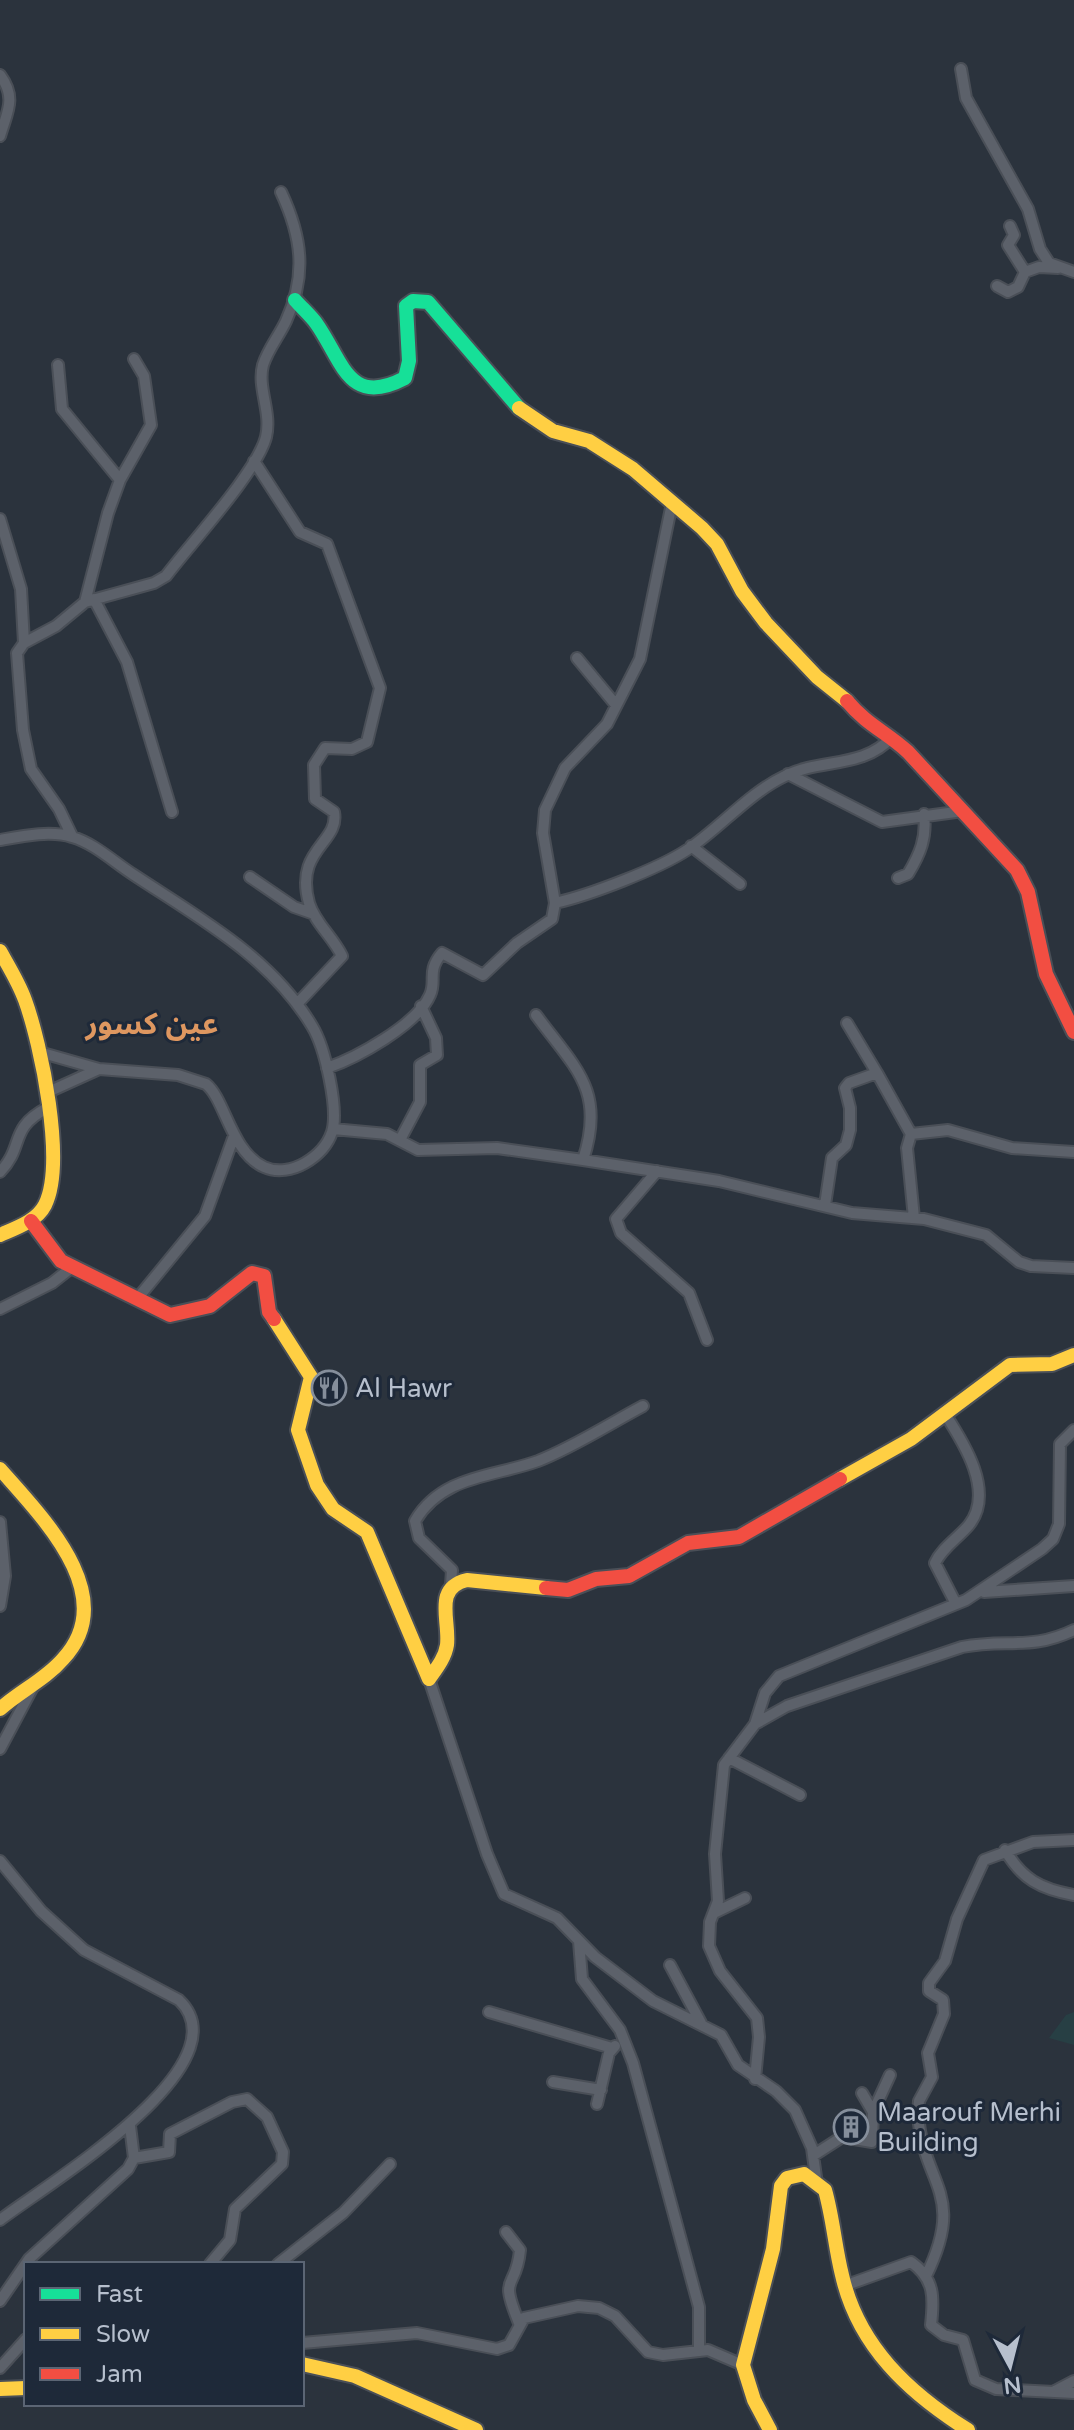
<svg xmlns="http://www.w3.org/2000/svg" width="1074" height="2430" viewBox="0 0 1074 2430" font-family="'Varela Round','Noto Sans Arabic',sans-serif">
<style>
.green{fill:#273f44}
.lines{fill:none;stroke-linecap:round;stroke-linejoin:round}
.street-casing{stroke:#4a4f57;stroke-width:14}
.fast-casing{stroke:#4a4f57;stroke-width:18}
.slow-casing{stroke:#4a4f57;stroke-width:18}
.jam-casing{stroke:#4a4f57;stroke-width:18}
.street{stroke:#5c616a;stroke-width:10}
.fast{stroke:#16e098;stroke-width:14}
.slow{stroke:#ffcf43;stroke-width:14}
.jam{stroke:#f24e42;stroke-width:14}
.labels{text-anchor:middle;dominant-baseline:central;stroke-width:6;stroke-linejoin:round;paint-order:stroke}
.poi-label{font-size:26px;fill:#b6bfcd;stroke:#1e2939;text-anchor:start}
.quarter-label{font-size:30px;font-weight:bold;fill:#de9760;stroke:#1e2939}
</style>
<rect width="100%" height="100%" fill="#2b333d"/>
<path class="green" d="M 1074,2012 L 1074,2045 L 1049,2038 L 1066,2015 Z"/>
<g class="lines">
<g class="street-casing">
<path id="street" d="M 961,69 L 966,98 L 1028,209 L 1040,249 L 1049,263 L 1074,272
M 0,75 C 17,98 7,112 0,136
M 1010,226 L 1014,235 L 1008,245 L 1025,272
M 997,286 L 1008,292 L 1018,287 L 1025,272 L 1039,267 L 1058,268
M 58,365 L 62,409 L 120,480
M 254,461 L 300,532 L 327,544 L 380,688 L 367,742 L 352,749 L 325,748 L 314,765 L 315,799 L 334,812 C 340,843 294,849 309,903 C 315,923 333,937 342,956 L 297,1004
M 0,519 L 21,589 L 24,643
M 94,599 L 127,662 L 172,812
M 85,602 L 108,513 L 120,480 L 151,425 L 144,376 L 134,359
M 577,658 L 616,705
M 788,774 L 882,822 L 963,811
M 72,836 L 59,809 L 31,769 L 23,730 L 17,653 L 24,643 L 56,626 L 85,602 L 154,583 L 166,576 C 190,544 257,472 266,437 C 272,412 257,388 263,365 C 268,349 279,336 286,321 C 307,275 302,237 281,192
M 0,840 C 22,836 51,830 72,837 C 94,843 115,863 134,875 C 199,918 271,957 312,1026 C 325,1047 339,1109 332,1132 C 327,1147 317,1156 305,1163 C 293,1170 277,1173 264,1167 C 231,1152 225,1099 206,1084 L 178,1075 L 99,1069 L 39,1052
M 691,846 L 740,884
M 250,877 L 294,907 L 314,914
M 898,878 L 908,874 C 920,854 927,838 924,814
M 555,903 C 590,895 658,869 687,850 C 720,828 749,793 785,776 C 821,758 863,769 892,737
M 536,1015 C 575,1068 606,1090 583,1160
M 847,1023 L 877,1073
M 327,1068 C 356,1058 417,1025 430,995 C 437,980 426,972 442,953 L 483,975 L 517,943 L 552,919 L 555,903 L 543,833 L 545,810 L 565,768 L 607,724 L 640,659 L 672,503
M 46,1093 L 99,1069
M 333,1129 L 387,1134 L 418,1150 L 497,1148 L 583,1160 L 719,1181 L 852,1213 L 924,1219 L 986,1235 L 1019,1262 L 1031,1266 L 1074,1268
M 401,1138 L 420,1102 L 420,1065 L 437,1055 L 436,1038 L 421,1006
M 657,1171 L 616,1219 L 621,1233 L 689,1293 L 707,1340
M 0,1172 C 25,1146 8,1129 47,1108
M 825,1205 L 832,1158 L 846,1145 L 850,1130 L 850,1108 L 845,1088 L 849,1083 L 877,1073 L 911,1134
M 914,1218 L 907,1148 L 911,1134 L 948,1130 L 1012,1148 L 1074,1152
M 137,1299 L 205,1216 L 234,1136
M 0,1309 L 52,1283 L 71,1268
M 945,1414 C 964,1443 995,1492 969,1525 C 958,1538 942,1548 935,1563 L 956,1604
M 0,1522 L 5,1576 L 0,1606
M 451,1585 L 452,1570 L 419,1538 L 415,1521 C 442,1475 494,1477 538,1461 C 574,1447 609,1424 643,1406
M 984,1592 L 1074,1586
M 429,1679 L 487,1854 L 504,1894 L 557,1918 L 595,1957 L 653,2001 L 721,2035 L 738,2065 L 776,2091 L 795,2110 L 812,2148 L 816,2177
M 755,1724 L 765,1693 L 779,1676 L 966,1600 L 1042,1549 L 1053,1539 L 1059,1524 L 1060,1444 L 1074,1430
M 0,1749 L 34,1685
M 729,1758 L 800,1795
M 1005,1850 C 1022,1879 1040,1889 1074,1895
M 0,1861 L 41,1911 L 84,1950 L 179,2000 C 247,2065 44,2186 0,2220
M 716,1912 L 745,1898
M 579,1941 L 582,1979 L 620,2030 L 633,2063 L 699,2307 L 699,2349
M 670,1965 L 701,2023
M 489,2012 L 612,2048
M 755,2079 L 759,2037 L 757,2018 L 720,1971 L 709,1946 L 710,1922 L 718,1901 L 715,1854 L 724,1765 L 755,1724 L 787,1706 L 962,1647 C 1006,1638 1031,1651 1074,1630
M 553,2082 L 601,2090
M 597,2104 L 609,2053 L 615,2046
M 873,2112 L 890,2075
M 814,2155 L 842,2137 L 872,2142 L 873,2112 L 862,2093
M 134,2158 L 169,2152 L 170,2134 L 232,2102 L 247,2099 L 267,2117 L 283,2152 L 282,2164 L 235,2209 L 230,2240 L 210,2264
M 506,2232 L 520,2250 C 516,2292 498,2272 519,2323
M 278,2264 L 343,2213 L 390,2164
M 926,2276 C 967,2192 923,2186 918,2114 L 919,2101 L 932,2077 L 928,2053 L 944,2014 L 943,2000 L 929,1991 L 929,1983 L 945,1961 L 957,1919 L 984,1860 L 1033,1842 L 1074,1840
M 844,2286 L 911,2262 C 935,2279 934,2298 931,2325 L 944,2335 L 963,2340 L 975,2380 L 996,2389 L 1074,2393
M 0,2301 L 29,2259 L 128,2169 L 134,2158 L 130,2126
M 302,2343 L 417,2333 L 497,2349 L 509,2345 L 524,2318 L 578,2306 L 599,2308 L 615,2316 L 648,2352 L 663,2355 L 708,2350 L 743,2365
M 0,2368 L 26,2339
M 1055,2391 L 1074,2381"/>
</g>
<g class="fast-casing">
<path id="fast" d="M 295,300 C 302,308 310,315 316,323 C 343,361 348,408 405,378 L 409,361 L 406,306 L 413,301 L 428,302 L 519,408"/>
</g>
<g class="slow-casing">
<path id="slow" d="M 519,408 L 553,431 L 589,441 L 633,469 L 702,528 L 717,544 L 742,591 L 766,623 L 817,677 L 847,701
M 0,951 C 9,967 19,983 25,1000 C 41,1044 66,1163 45,1205 C 37,1221 16,1228 0,1235
M 274,1319 L 311,1377 L 298,1430 L 317,1485 L 333,1509 L 367,1532 L 429,1679 C 436,1669 445,1658 447,1645 C 450,1620 433,1588 467,1580 L 546,1588
M 0,1469 C 42,1517 122,1596 63,1659 C 46,1679 20,1691 0,1709
M 840,1479 L 911,1439 L 1010,1365 L 1052,1364 L 1074,1355
M 302,2364 L 355,2376 L 476,2430
M 0,2389 L 26,2388
M 770,2430 L 754,2400 L 743,2365 L 773,2249 L 781,2186 L 787,2178 L 804,2174 L 825,2190 C 833,2218 835,2247 842,2275 C 858,2346 909,2393 968,2430"/>
</g>
<g class="jam-casing">
<path id="jam" d="M 847,701 C 868,726 885,731 908,752 L 1017,870 L 1028,892 L 1046,974 L 1074,1032
M 31,1221 L 61,1261 L 170,1315 L 210,1306 L 252,1273 L 264,1276 L 269,1312 L 274,1319
M 546,1588 L 568,1590 L 596,1579 L 629,1576 L 688,1543 L 739,1537 L 840,1479"/>
</g>
<use href="#street" class="street"/>
<use href="#fast" class="fast"/>
<use href="#slow" class="slow"/>
<use href="#jam" class="jam"/>
</g>
<defs>
<g id="restaurant-ring" transform="scale(1.8)"><circle r="9.5" fill="#1e2939" stroke="#858e9b" stroke-width="1.5"/><path d="M-5-6h1v4h1v-4h1v4h1v-4h1v5L-1.5 .5V6h-2V.5L-5-1ZM5-6V6H3V1.5H1.5Q1.5-4 5-6Z" fill="#858e9b"/></g>
<g id="building-ring" transform="scale(1.8)"><circle r="9.5" fill="#1e2939" stroke="#858e9b" stroke-width="1.5"/><path d="M-4-6H4V6H1V3H-1V6H-4ZM-2.5-4.3h1.7v1.8h-1.7ZM.8-4.3h1.7v1.8H.8ZM-2.5-1h1.7V.8h-1.7ZM.8-1h1.7V.8H.8Z" fill="#858e9b"/></g>
</defs>
<g fill-rule="evenodd">
<use href="#restaurant-ring" x="329" y="1388"/>
<use href="#building-ring" x="851" y="2127"/>
</g>
<g class="labels">
<g class="poi-label">
<text x="355" y="1388">Al Hawr</text>
<text x="877" y="2112">Maarouf Merhi<tspan x="877" dy="30">Building</tspan></text>
</g>
<g class="quarter-label">
<text x="152" y="1024">عين كسور</text>
</g>
</g>
<rect x="24" y="2262" width="280" height="144" fill="#1e2939" stroke="#5b6574" stroke-width="2"/>
<rect x="40" y="2288" width="40" height="12" fill="#16e098" stroke="#5b6574" stroke-width="2"/>
<text x="96" y="2302" font-size="24" fill="#b6bfcd">Fast</text>
<rect x="40" y="2328" width="40" height="12" fill="#ffcf43" stroke="#5b6574" stroke-width="2"/>
<text x="96" y="2342" font-size="24" fill="#b6bfcd">Slow</text>
<rect x="40" y="2368" width="40" height="12" fill="#f24e42" stroke="#5b6574" stroke-width="2"/>
<text x="96" y="2382" font-size="24" fill="#b6bfcd">Jam</text>
<g transform="translate(1010 2366) rotate(173)" stroke="#1e2939" stroke-width="6" paint-order="stroke">
<path d="M0-6L14 30L0 20L-14 30Z" fill="#b6bfcd"/>
<text y="-12" font-size="22" font-weight="bold" text-anchor="middle" fill="#b6bfcd">N</text>
</g>
</svg>
